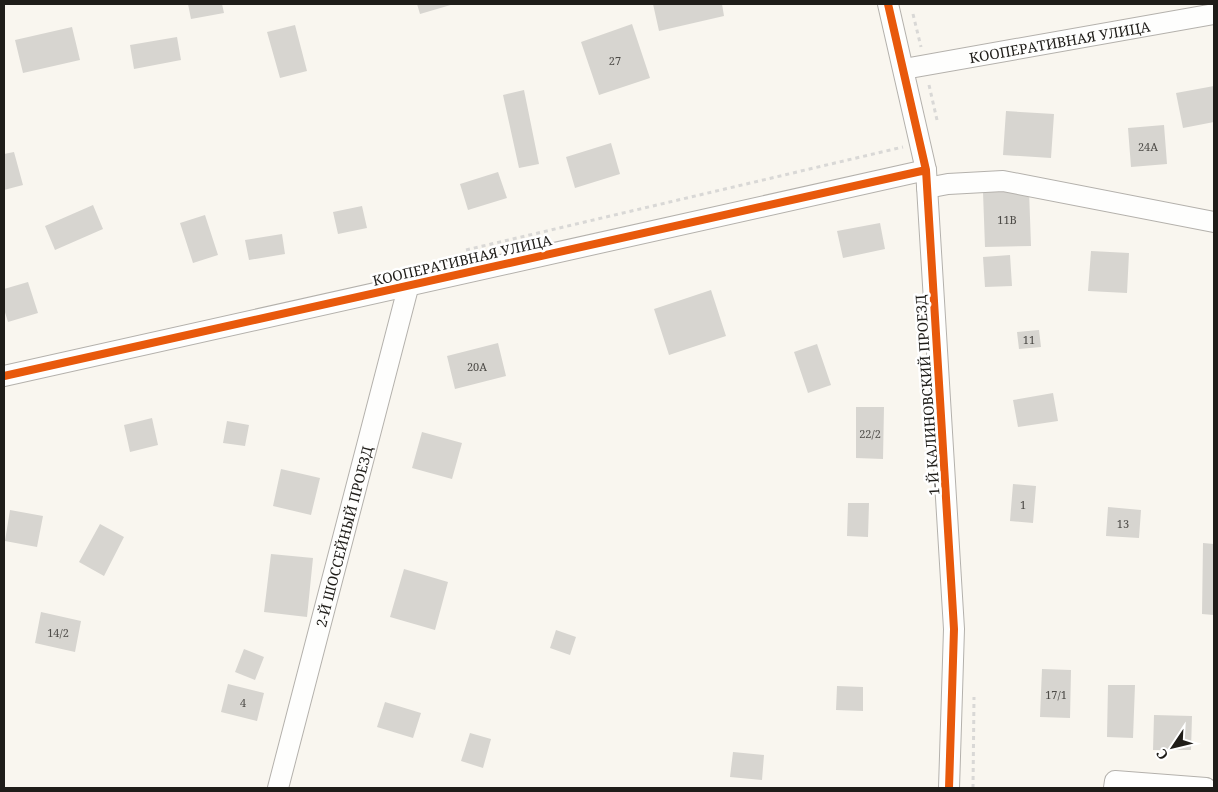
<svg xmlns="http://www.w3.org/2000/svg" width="1218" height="792" viewBox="0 0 1218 792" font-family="'Noto Serif',serif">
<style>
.building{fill:#d7d5d0}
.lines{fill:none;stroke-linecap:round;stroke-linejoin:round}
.minor-casing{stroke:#b4b1ac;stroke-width:22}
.path{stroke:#d9d8d6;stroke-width:3;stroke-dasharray:4 4;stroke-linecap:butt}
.minor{stroke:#fefefd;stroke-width:20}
.cycleway-casing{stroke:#fff;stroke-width:11}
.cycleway{stroke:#e8590c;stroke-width:8}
.labels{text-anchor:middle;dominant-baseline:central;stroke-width:5;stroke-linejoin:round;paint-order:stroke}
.number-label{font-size:11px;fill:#4d4b47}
.street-label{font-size:14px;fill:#1f1d19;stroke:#fff}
</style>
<rect width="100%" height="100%" fill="#f9f6ef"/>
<path class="building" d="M 188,4 L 222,4 L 224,13 L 191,19 Z
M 417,4 L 454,4 L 420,14 Z
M 653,4 L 722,4 L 724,16 L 659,31 Z
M 632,24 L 650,78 L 599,95 L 581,42 Z
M 295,25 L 307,71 L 280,78 L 267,32 Z
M 72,27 L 80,60 L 23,73 L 15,40 Z
M 177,37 L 181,60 L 134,69 L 130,45 Z
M 1214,86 L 1214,122 L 1183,128 L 1176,93 Z
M 524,90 L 539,164 L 519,168 L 503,95 Z
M 1006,111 L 1054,114 L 1051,158 L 1003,155 Z
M 1164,125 L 1167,164 L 1131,167 L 1128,128 Z
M 611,143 L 620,174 L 575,188 L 566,157 Z
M 14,152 L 23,185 L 4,190 L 4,154 Z
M 498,172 L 507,198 L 468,210 L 460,184 Z
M 1029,190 L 1031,246 L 985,247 L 983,192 Z
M 93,205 L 103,229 L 55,250 L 45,226 Z
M 362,206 L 367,228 L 338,234 L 333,212 Z
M 205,215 L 218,255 L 193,263 L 180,223 Z
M 880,223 L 885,249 L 843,258 L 837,231 Z
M 282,234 L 285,254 L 249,260 L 245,240 Z
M 1091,251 L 1129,253 L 1127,293 L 1088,291 Z
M 1010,255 L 1012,286 L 985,287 L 983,257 Z
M 28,282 L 38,313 L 8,322 L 4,309 L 4,289 Z
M 711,290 L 726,336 L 669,355 L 654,309 Z
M 1039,330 L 1041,347 L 1019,349 L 1017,332 Z
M 498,343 L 506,376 L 455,389 L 447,356 Z
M 817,344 L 831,385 L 808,393 L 794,352 Z
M 1053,393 L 1058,421 L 1018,427 L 1013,400 Z
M 856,407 L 884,407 L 883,459 L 856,458 Z
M 152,418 L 158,445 L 130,452 L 124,425 Z
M 227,421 L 249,425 L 245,446 L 223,443 Z
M 422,432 L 462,443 L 452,479 L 412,468 Z
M 281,469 L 320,478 L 311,515 L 273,506 Z
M 1013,484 L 1036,486 L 1033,523 L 1010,521 Z
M 848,503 L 869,503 L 868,537 L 847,536 Z
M 1108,507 L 1141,510 L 1139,538 L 1106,536 Z
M 10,510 L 43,516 L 37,547 L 5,541 Z
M 100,524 L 124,537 L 104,576 L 79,562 Z
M 1203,543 L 1214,544 L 1214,615 L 1202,614 Z
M 271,554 L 313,558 L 307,617 L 264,612 Z
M 404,569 L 448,582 L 435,630 L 390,617 Z
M 41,612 L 81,621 L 75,652 L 35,643 Z
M 556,630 L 576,637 L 570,655 L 550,648 Z
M 244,649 L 264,657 L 255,680 L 235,672 Z
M 1042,669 L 1071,670 L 1070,718 L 1040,717 Z
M 228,684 L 264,693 L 257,721 L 221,712 Z
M 1108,685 L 1135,685 L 1133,738 L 1107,737 Z
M 837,686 L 863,687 L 863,711 L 836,710 Z
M 385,702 L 421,713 L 413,738 L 377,727 Z
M 1154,715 L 1192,716 L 1191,750 L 1153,750 Z
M 470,733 L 491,739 L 483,768 L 461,761 Z
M 733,752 L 764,755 L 762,780 L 730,777 Z"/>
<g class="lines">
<g class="minor-casing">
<g id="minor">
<path d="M 888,4 L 926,170 L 954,629 L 949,788"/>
<path id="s1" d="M 904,69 L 1214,14"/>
<path d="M 927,188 L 948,184 L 1003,181 L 1214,222"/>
<path d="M 4,376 L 926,170"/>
<path id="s2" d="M 278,788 L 409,284"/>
<path d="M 1114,788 L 1115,781 L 1206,788"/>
</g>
</g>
<path class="path" d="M 913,14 L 921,47
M 929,85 L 937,120
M 466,250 L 903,147
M 973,788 L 974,697"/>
<use href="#minor" class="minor"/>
<g class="cycleway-casing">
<path id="cycleway" d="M 888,4 L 926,170 L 954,629 L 949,788
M 4,376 L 926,170"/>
</g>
<use href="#cycleway" class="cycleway"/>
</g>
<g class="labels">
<g class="number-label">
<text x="615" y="60">27</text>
<text x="1148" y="146">24А</text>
<text x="1007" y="219">11В</text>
<text x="1029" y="339">11</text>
<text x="477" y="366">20А</text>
<text x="870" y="433">22/2</text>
<text x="1023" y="504">1</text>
<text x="1123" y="523">13</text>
<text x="58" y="632">14/2</text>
<text x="1056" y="694">17/1</text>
<text x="243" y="702">4</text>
</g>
<g class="street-label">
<text stroke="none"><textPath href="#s1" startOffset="158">КООПЕРАТИВНАЯ УЛИЦА</textPath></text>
<text transform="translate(462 260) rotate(-13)">КООПЕРАТИВНАЯ УЛИЦА</text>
<text transform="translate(927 395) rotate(-94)">1-Й КАЛИНОВСКИЙ ПРОЕЗД</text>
<text stroke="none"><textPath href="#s2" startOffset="260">2-Й ШОССЕЙНЫЙ ПРОЕЗД</textPath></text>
</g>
</g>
<rect width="1218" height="792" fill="none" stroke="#1f1d19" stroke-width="10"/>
<g transform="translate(1173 747) rotate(235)" stroke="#ffffff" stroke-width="4" paint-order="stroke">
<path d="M0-4L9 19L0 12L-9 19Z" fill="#1f1d19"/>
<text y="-8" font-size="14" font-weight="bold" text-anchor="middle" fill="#1f1d19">С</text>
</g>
</svg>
